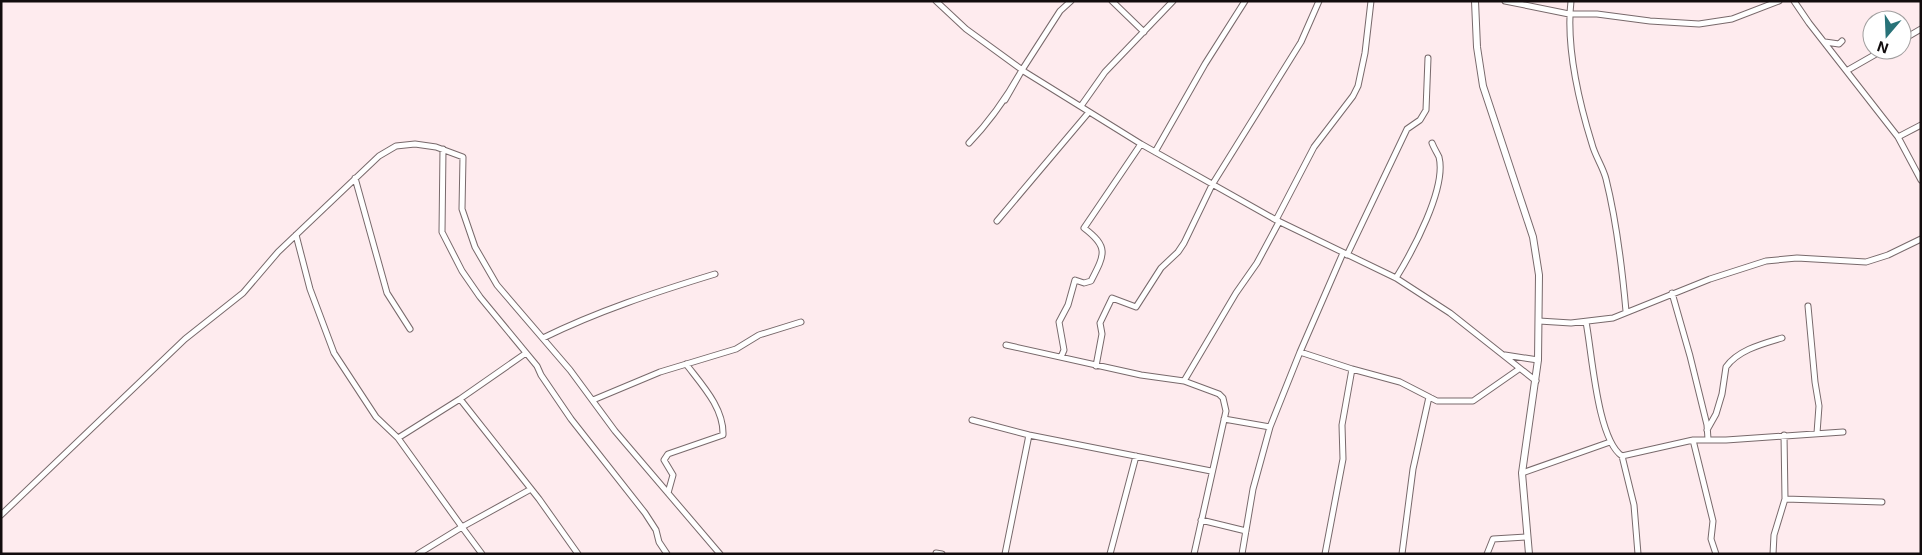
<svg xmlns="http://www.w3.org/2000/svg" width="1922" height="555" viewBox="0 0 1922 555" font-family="Inter,sans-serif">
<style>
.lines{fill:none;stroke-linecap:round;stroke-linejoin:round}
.minor-casing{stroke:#78696b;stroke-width:7}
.tertiary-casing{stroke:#78696b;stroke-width:8}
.minor{stroke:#fff;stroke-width:5}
.tertiary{stroke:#fff;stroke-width:6}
</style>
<rect width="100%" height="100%" fill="#feebee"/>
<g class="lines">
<g class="minor-casing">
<path id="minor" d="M 936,1 L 966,29 L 1025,72 L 1141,144 L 1276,220 L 1396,278 L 1450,313 L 1536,381
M 1112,1 L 1144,32
M 1505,1 L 1569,14 L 1597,14 L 1650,21 L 1699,24 L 1732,19 L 1779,1
M 1571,1 C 1566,45 1579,102 1592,144 C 1595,156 1603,167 1606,179 C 1617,223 1622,267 1626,311
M 1794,1 L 1809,23 L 1898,137 L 1921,180
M 1902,40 L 1921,29
M 1825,42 L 1839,44 L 1842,41
M 1022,70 L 1060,11 L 1071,1
M 1848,70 L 1883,50
M 1081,106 L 1105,72 L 1173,1
M 1898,137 L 1921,125
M 969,143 C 990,121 1007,97 1022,70 L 1005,100
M 443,149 L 442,232 L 462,271 L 480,297 L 537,366 L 541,375 L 571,419 L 645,513 L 656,530 L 659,542 L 667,554
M 1155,152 L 1205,64 L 1245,1
M 355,178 L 387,293 L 410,329
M 1276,220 L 1314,147 L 1353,96 L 1358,86 L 1365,53 L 1371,1
M 997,221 L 1089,112
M 296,235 L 310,289 L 334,353 L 376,417 L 398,438 L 462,527 L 418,554
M 1347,255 L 1407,129 L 1420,120 L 1426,110 L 1428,58
M 1396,278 C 1412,252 1447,188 1439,157 C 1437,153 1434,148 1432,143
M 1672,293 L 1690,356 L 1707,425 L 1708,439
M 1808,306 L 1815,382 L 1819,406 L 1817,433
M 1539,321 L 1571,323 L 1613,318 L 1710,279 L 1766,261 L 1797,258 L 1866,262 L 1888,255 L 1921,239
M 1586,322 C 1592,352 1597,439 1622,456 L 1634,505 L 1638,554
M 543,338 C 598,311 656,292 715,274
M 1006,345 L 1141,375 L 1184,381 L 1219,394 L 1223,398 L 1226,411 L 1194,554
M 1300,352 L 1352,369 L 1400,382 L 1437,401 L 1473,401 L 1519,369
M 1505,355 L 1538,360
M 1061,357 L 1064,350 L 1059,322 L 1068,305 L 1075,280 L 1084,283 L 1091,281 C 1105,254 1109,247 1084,228 L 1141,144
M 1096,366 L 1102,334 L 1100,323 L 1112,298 L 1136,307 L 1161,268 L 1178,252 L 1184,243 L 1212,185 L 1301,42 L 1319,1
M 1184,381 L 1236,293 L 1257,263 L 1279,222
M 460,399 L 526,353
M 593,400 L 660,372 L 736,349 L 759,335 L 801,322
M 1224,419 L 1270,427
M 972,420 L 1029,435 L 1211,471
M 1707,430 L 1716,414 L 1722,394 L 1726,367 C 1738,350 1762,344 1782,338
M 398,438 L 460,399 L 539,499 L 578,554
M 1693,440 L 1713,521 L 1711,539 L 1716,554
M 1622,456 L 1693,440 L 1726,440 L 1843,432
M 1522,473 L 1610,442
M 668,493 L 673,475 L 664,460 L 668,454 L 723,435 C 724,408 702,385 686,364
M 1785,499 L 1882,502
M 1,515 L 185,339 L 243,293 L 278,252 L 379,156 L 396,146 L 415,144 L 436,147 L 463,157 L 462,209 L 475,247 L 497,285 L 570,370 L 615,431 L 720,554
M 1201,520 L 1246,531
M 936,553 L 942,554
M 482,554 L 462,527 L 531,489
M 1005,554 L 1029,435
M 1110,554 L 1136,456
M 1242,554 L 1253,489 L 1270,427 L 1300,352 L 1343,253
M 1325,554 L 1343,459 L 1342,425 L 1352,369
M 1402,554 L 1413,469 L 1429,397
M 1487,554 L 1493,539 L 1527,537
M 1773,554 L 1774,535 L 1785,499 L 1784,435"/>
</g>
<g class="tertiary-casing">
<path id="tertiary" d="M 1475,1 L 1477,47 L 1483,86 L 1533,237 L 1539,275 L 1538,360 L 1522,473 L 1529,554"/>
</g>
<use href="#minor" class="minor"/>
<use href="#tertiary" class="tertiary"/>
</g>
<rect width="1922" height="555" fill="none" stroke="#120c0d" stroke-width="5"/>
<g transform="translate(1887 35) rotate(199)"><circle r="24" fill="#ffffff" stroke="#a09e9e"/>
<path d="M0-4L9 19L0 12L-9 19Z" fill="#287278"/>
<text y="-8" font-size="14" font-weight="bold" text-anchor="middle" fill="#120c0d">N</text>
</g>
</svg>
